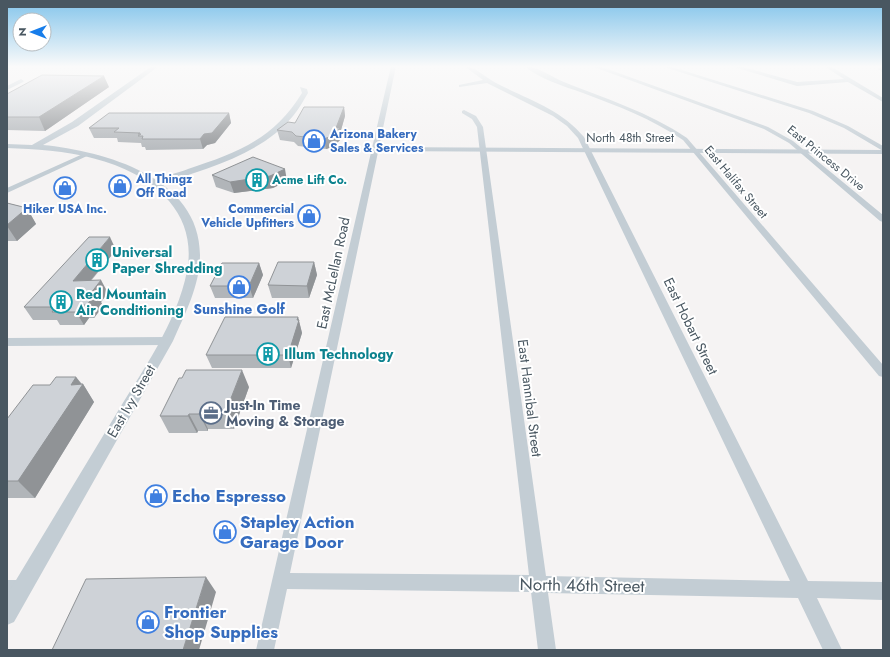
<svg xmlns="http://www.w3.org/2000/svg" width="890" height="657" viewBox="0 0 890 657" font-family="Jost,sans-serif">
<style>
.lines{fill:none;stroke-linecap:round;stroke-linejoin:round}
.minor{fill:#c3cdd4;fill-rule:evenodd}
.tertiary{fill:#c3cdd4;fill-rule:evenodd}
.wall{fill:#b1b5b9}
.shaded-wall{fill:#909396}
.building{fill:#ced2d7;stroke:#909396}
.labels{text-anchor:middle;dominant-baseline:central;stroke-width:4;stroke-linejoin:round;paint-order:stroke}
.far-shop-label{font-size:12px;font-weight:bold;fill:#366cbe;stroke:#fff;text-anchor:start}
.far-street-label{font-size:12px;fill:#495761;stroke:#fff}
.far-culture-label{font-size:12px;font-weight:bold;fill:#0d838f;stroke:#fff;text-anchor:start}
.culture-label{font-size:14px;font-weight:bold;fill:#0d838f;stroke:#fff;text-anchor:start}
.street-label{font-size:14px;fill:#495761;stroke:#fff}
.shop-label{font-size:14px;font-weight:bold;fill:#366cbe;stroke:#fff}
.service-label{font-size:14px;font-weight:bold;fill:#4e5e75;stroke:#fff;text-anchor:start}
.near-shop-label{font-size:17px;font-weight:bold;fill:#366cbe;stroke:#fff;text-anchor:start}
.near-street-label{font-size:17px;fill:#495761;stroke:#fff}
</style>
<rect width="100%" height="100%" fill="#f5f3f3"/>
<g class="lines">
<path class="minor" d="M 391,66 L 396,66 L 290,573 L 529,575 L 477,127 L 472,119 L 462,113 L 462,111 L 464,110 L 476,116 L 483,127 L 546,576 L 790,581 L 578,138 L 567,126 L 553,116 L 487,83 L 459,87 L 459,85 L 483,80 L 464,66 C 475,66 486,78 496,83 C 527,99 561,109 584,137 L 808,581 L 883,582 L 883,600 L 817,598 L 842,650 L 823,650 L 798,598 L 548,593 L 556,650 L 538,650 L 531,592 L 287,589 L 274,650 L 256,650 Z
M 524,66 C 537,66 552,77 564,82 C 606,99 649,112 687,138 L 883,365 L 883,377 L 879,376 L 683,140 C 652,119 618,106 583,93 C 563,86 540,79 524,66 Z
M 591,66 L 599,66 L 768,127 L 793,141 L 883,215 L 883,222 L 880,221 L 789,143 L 764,129 Z
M 661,66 L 669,66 L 813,111 L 848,126 L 883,146 L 883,151 L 844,128 L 809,113 Z
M 731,66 L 740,66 L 797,82 L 844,79 L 824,66 L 830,66 L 883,98 L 883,102 L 848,82 L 797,86 Z
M 883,66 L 883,73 L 878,69 Z
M 21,79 L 24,81 L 23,82 L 7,90 L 7,86 Z
M 300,87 L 307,89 L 308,93 C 303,101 299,109 293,116 C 260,156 204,169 158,185 L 155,185 L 151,183 C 158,177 179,173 188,169 C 237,153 274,139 302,93 Z
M 85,153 L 87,154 L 87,156 L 7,193 L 7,188 Z
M 166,337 L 170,338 L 172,341 L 170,344 L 166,345 L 7,346 L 7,338 Z
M 7,580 L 23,580 L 29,582 L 31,588 L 29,594 L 23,596 L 7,596 Z"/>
<path class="tertiary" d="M 152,66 L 159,66 L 78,126 L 43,145 C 104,151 200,177 200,255 C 200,285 185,314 173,341 L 14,622 L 7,625 L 7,595 C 43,535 79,476 115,416 C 142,371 177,323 187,271 C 192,245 186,221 169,201 C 129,156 63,150 7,148 L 7,144 L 32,145 L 72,122 Z
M 373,147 L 883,150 L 883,154 L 376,151 L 372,149 Z"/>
</g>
<path class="wall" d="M 109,87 L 45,131 L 7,130 L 7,94 Z
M 344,107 L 345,116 L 341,130 L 342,138 L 333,147 L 326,149 L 298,146 L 294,142 L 280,140 L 277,130 L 295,123 Z
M 229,113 L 231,123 L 215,143 L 207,145 L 203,149 L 146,150 L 145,147 L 142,147 L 141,143 L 118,142 L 117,138 L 94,138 L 89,128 Z
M 212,175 L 287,181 L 273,188 L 234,193 L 216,187 Z
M 7,203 L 27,208 L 36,224 L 17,241 L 7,241 Z
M 116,250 L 91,281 L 108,293 L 101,302 L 103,306 L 94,318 L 89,318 L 84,325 L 60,325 L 57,320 L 33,320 L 24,307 Z
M 314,262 L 317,275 L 309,298 L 272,298 L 268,285 Z
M 259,263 L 263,275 L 253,298 L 215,298 L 210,286 Z
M 298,317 L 302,333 L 291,368 L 212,368 L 206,355 Z
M 76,377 L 82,384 L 83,384 L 94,402 L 35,498 L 7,498 L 7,419 L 50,385 Z
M 249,387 L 234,429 L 208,429 L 208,431 L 198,431 L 197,433 L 169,433 L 160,416 Z"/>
<path class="shaded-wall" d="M 104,76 L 109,87 L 45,131 L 39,117 Z
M 344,107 L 345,116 L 341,130 L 342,138 L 333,147 L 326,149 L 324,139 L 336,128 Z
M 229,113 L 231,123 L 215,143 L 207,145 L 203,149 L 200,139 L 204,134 Z
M 285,169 L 287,181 L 273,188 L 234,193 L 230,182 Z
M 27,208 L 36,224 L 17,241 L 7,226 L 7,225 Z
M 110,237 L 116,250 L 80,293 L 73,281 Z
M 314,262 L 317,275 L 309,298 L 307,286 Z
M 259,263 L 263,275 L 253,298 L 249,286 Z
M 101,280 L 108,293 L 101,302 L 103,306 L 94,318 L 87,305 L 91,293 Z
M 82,305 L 89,318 L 84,325 L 76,312 Z
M 298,317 L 302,333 L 291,368 L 288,355 Z
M 242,370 L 249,387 L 234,429 L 226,411 Z
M 76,377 L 82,385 L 83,384 L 94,402 L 35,498 L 18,481 L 71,385 Z
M 200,412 L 208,429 L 208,431 L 199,414 Z
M 189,414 L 198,431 L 197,433 L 188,416 Z
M 206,577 L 216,592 L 199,650 L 183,650 Z"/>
<path class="building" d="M 42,75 L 104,76 L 39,117 L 7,117 L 7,94 Z
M 304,107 L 344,107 L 336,128 L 340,128 L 331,136 L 324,139 L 296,136 L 292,132 L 277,130 L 288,122 L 295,123 Z
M 109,113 L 229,113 L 212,133 L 204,134 L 200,139 L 142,139 L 143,136 L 138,136 L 141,134 L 138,134 L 140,133 L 114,132 L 119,128 L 89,128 Z
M 253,157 L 285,169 L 270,176 L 230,182 L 212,175 Z
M 7,203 L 27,208 L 7,225 Z
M 89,237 L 110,237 L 73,281 L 101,280 L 91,293 L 96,293 L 87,305 L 82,305 L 76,312 L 52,312 L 56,307 L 24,307 Z
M 278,262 L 314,262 L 307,286 L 268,285 Z
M 222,263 L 259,263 L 249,286 L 210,286 Z
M 225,317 L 298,317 L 297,320 L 299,320 L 288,355 L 206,355 Z
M 186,370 L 242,370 L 226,411 L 200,412 L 199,414 L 189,414 L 188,416 L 160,416 L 179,378 L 182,378 Z
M 56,377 L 76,377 L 71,385 L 83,384 L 18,481 L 7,481 L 7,419 L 33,385 L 50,385 Z
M 206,577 L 183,650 L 52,650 L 86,579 Z"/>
<linearGradient id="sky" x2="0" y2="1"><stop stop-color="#84c5eb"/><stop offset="0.42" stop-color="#fafafa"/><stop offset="1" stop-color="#fafafa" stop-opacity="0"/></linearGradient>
<rect width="890" height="158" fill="url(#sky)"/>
<defs>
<g id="shop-ring" transform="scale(1.15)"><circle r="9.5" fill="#fff" stroke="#3f7fe0" stroke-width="1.5"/><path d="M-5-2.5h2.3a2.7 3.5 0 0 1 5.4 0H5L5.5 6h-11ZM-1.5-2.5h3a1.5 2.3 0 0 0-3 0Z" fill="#3f7fe0"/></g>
<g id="building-ring" transform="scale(1.15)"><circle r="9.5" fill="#fff" stroke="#0f9aa8" stroke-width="1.5"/><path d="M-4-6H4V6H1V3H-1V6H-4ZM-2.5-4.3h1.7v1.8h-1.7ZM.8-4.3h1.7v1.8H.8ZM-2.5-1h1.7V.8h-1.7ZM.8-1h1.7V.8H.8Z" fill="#0f9aa8"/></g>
<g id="office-ring" transform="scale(1.15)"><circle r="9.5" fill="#fff" stroke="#5c6f8a" stroke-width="1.5"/><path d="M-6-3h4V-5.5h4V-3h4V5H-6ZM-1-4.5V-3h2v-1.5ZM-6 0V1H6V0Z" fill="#5c6f8a"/></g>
</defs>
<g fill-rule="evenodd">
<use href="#shop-ring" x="314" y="141"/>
<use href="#building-ring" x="257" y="180"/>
<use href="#shop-ring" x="120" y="186"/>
<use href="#shop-ring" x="65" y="188"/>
<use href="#shop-ring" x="309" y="216"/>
<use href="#building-ring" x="97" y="260"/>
<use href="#shop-ring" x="239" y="287"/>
<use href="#building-ring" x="61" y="302"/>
<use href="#building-ring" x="268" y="354"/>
<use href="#office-ring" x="211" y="413"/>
<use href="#shop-ring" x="156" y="496"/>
<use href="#shop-ring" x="225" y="532"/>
<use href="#shop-ring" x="148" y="622"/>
</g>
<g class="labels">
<g class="far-shop-label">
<text x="330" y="134">Arizona Bakery<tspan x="330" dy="14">Sales &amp; Services</tspan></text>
<text x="136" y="179">All Thingz<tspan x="136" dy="14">Off Road</tspan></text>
<text x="65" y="209" text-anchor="middle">Hiker USA Inc.</text>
<text x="294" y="209" text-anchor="end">Commercial<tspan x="294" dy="14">Vehicle Upfitters</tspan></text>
</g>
<g class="far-street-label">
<text x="630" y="138">North 48th Street</text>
<text transform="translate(826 158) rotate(39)">East Princess Drive</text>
<text transform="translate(736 182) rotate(50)">East Halifax Street</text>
</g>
<g class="far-culture-label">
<text x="272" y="180">Acme Lift Co.</text>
</g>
<g class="culture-label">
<text x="112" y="252">Universal<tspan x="112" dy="16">Paper Shredding</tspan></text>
<text x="76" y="294">Red Mountain<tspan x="76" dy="16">Air Conditioning</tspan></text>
<text x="284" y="354">Illum Technology</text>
</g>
<g class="street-label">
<text transform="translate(333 273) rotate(-78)">East McLellan Road</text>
<text transform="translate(691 326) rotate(64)">East Hobart Street</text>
<text transform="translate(530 398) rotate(83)">East Hannibal Street</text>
<text transform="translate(131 401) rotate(-60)">East Ivy Street</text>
</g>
<g class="shop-label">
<text x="239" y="309">Sunshine Golf</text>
</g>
<g class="service-label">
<text x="226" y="405">Just-In Time<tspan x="226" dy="16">Moving &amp; Storage</tspan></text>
</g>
<g class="near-shop-label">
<text x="172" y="496">Echo Espresso</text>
<text x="240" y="522">Stapley Action<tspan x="240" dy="20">Garage Door</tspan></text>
<text x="164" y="612">Frontier<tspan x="164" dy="20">Shop Supplies</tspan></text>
</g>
<g class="near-street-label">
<text transform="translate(582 585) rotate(1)">North 46th Street</text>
</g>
</g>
<rect width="890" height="657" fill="none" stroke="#495761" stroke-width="16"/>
<g transform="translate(32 32) rotate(270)"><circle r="19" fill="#ffffff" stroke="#b6bcc0"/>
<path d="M0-3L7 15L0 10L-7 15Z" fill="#177dea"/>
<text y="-6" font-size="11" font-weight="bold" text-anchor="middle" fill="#495761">N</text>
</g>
</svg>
